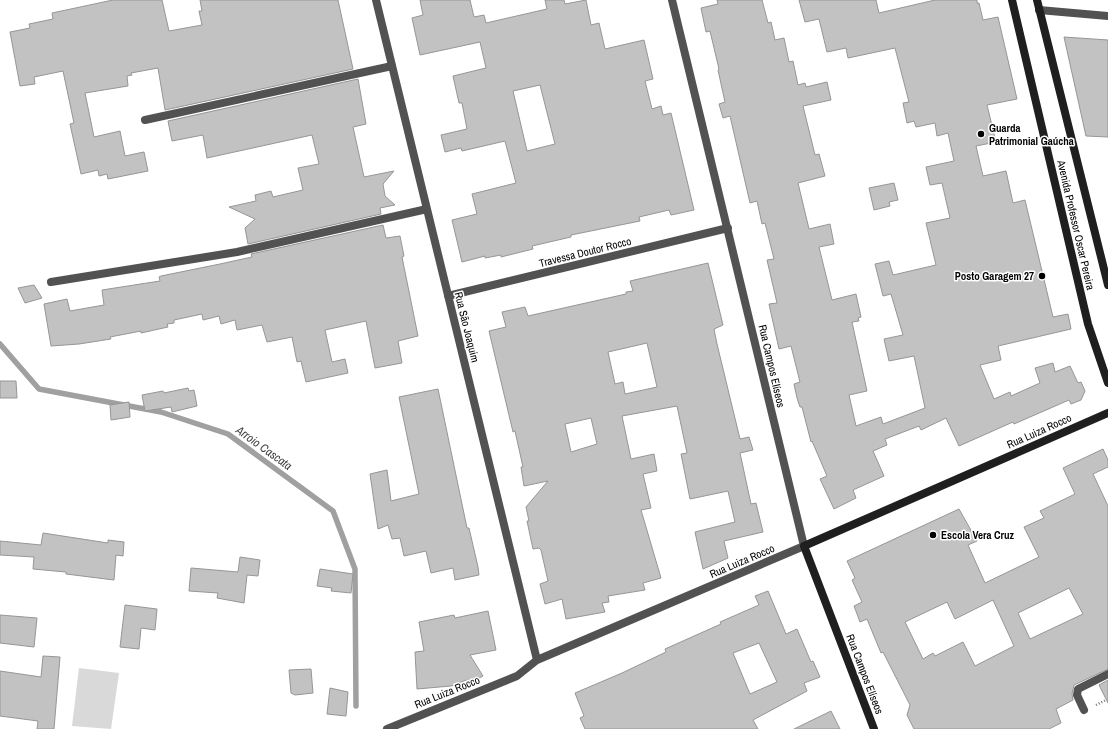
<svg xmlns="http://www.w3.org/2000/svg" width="1108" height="729" viewBox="0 0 1108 729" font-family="'Archivo Narrow',sans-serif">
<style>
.green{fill:#d9d9d9}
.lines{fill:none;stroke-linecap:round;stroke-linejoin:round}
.stream{stroke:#a0a0a0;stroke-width:5.5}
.building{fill:#c2c2c2;stroke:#969696;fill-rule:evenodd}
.path{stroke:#747474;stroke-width:2.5;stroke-dasharray:1 2;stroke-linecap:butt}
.lane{stroke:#525252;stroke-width:8}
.street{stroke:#525252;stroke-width:8}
.secondary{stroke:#1f1f1f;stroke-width:8}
.poi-dot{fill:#000;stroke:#fff;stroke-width:1.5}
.labels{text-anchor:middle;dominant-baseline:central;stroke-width:3;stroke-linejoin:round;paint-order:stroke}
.poi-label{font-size:11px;font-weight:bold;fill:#000;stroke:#fff;text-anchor:start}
.street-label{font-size:11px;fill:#000;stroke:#fff}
.water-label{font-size:12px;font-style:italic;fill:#414141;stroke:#fff}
</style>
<rect width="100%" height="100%" fill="#fff"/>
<path class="green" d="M 79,668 L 119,673 L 111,729 L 72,726 Z"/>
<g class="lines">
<path class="stream" d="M 0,344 L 39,389 L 161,412 L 228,434 L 333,511 L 355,569 L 356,706"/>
</g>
<path class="building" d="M 113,0 L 162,0 L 169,31 L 202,25 L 199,11 L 202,11 L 200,0 L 338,0 L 353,69 L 165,110 L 158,68 L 131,73 L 132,75 L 127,76 L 128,86 L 85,93 L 94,137 L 120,131 L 125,156 L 144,152 L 148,171 L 108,179 L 107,174 L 99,176 L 98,170 L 81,174 L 70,124 L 74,123 L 63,71 L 34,77 L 35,84 L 20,86 L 10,32 L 30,28 L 29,24 L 53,19 L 52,13 Z
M 420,0 L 470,0 L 474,17 L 484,15 L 486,23 L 547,9 L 545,0 L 564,0 L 565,4 L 586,0 L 591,25 L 599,23 L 605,49 L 644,40 L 653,79 L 645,81 L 652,109 L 661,106 L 663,115 L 671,113 L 694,210 L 671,215 L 669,210 L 639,217 L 640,221 L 571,235 L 571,237 L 532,246 L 533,249 L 501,257 L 501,255 L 485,258 L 485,256 L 462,262 L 452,220 L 477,214 L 472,194 L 516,183 L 505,141 L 462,151 L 461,148 L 445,152 L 441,135 L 467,129 L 462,103 L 459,103 L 453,76 L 486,68 L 480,42 L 420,55 L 412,18 L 423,15 ZM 540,85 L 555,144 L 527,151 L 513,91 Z
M 717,0 L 762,0 L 768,23 L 771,22 L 775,40 L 784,38 L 789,62 L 793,61 L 798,85 L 805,83 L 806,87 L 827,82 L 831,100 L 803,106 L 815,155 L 819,154 L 825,176 L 798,183 L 809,229 L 830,224 L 834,244 L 819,247 L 832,300 L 856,294 L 861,317 L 858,318 L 859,321 L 852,322 L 867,391 L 849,395 L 856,426 L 881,417 L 883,424 L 925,408 L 914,356 L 889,361 L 884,339 L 903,335 L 891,294 L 883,296 L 875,264 L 889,261 L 893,275 L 936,265 L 926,223 L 950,218 L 942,183 L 930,185 L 926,167 L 954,161 L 948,133 L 937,136 L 935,123 L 916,127 L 914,121 L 907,123 L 903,103 L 909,102 L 895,48 L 848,58 L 846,48 L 827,52 L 819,19 L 805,22 L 799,0 L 876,0 L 879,13 L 935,0 L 977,0 L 977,3 L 979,3 L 983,20 L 998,17 L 1017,99 L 987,105 L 996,142 L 976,146 L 983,176 L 1006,171 L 1013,203 L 1025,200 L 1053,317 L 1068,314 L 1071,329 L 998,346 L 1001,360 L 980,365 L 994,399 L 1010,392 L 1011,396 L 1040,383 L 1035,368 L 1053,363 L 1055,372 L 1070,366 L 1078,383 L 1081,382 L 1085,391 L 1081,400 L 1071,404 L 1069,400 L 1014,424 L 1013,422 L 959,446 L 946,418 L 921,430 L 919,426 L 885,439 L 887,445 L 873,451 L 884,476 L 853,490 L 856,498 L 834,509 L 820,479 L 827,476 L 812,441 L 811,442 L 802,407 L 800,407 L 797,398 L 794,384 L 800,382 L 791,346 L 779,349 L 769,304 L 777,303 L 767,260 L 774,259 L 765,223 L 762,224 L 757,201 L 750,203 L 730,116 L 723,118 L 719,104 L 725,102 L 718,70 L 719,69 L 710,31 L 706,32 L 701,8 L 718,4 Z
M 1064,37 L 1108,40 L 1108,137 L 1086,136 Z
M 358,79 L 366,124 L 353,127 L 364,177 L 394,171 L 383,184 L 385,196 L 395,205 L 380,208 L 381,214 L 248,244 L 245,228 L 255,219 L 229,207 L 256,201 L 255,195 L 271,191 L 273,197 L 303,190 L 298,168 L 319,164 L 312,135 L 207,158 L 203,135 L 172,141 L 168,121 Z
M 894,183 L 898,200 L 889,202 L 890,206 L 874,210 L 869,188 Z
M 383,225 L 386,238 L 400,236 L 404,256 L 402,257 L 418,336 L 398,341 L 402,363 L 375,368 L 366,321 L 325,330 L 332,362 L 345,359 L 348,373 L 306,382 L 301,361 L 297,362 L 292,337 L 267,342 L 262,325 L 237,330 L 235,320 L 221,324 L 219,316 L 203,320 L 202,314 L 174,320 L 174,323 L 167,324 L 168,327 L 141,333 L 141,331 L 110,337 L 111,339 L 79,344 L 51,346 L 44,304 L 67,299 L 70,311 L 104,305 L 102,290 L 160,281 L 159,277 L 161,276 L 220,264 L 252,257 L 251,254 Z
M 708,263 L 723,325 L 714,329 L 717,344 L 740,439 L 749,437 L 753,450 L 740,453 L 751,504 L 756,503 L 763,532 L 724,541 L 728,558 L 703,569 L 695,532 L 735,522 L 728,491 L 690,499 L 681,454 L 687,453 L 677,406 L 622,416 L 631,459 L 654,454 L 657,471 L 643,474 L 651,508 L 641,510 L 661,578 L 643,583 L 645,590 L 608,596 L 609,602 L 602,603 L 605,612 L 566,619 L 562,599 L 545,604 L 540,584 L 548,581 L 541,550 L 539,548 L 533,549 L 527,521 L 529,521 L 526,507 L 548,481 L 524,486 L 521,467 L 523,467 L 515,431 L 513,432 L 489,331 L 506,327 L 502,312 L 525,307 L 528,316 L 626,294 L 626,292 L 633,291 L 630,281 ZM 647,343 L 657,387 L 625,394 L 623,382 L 615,384 L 608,352 ZM 591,418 L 597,444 L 571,452 L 565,424 Z
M 34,285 L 42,298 L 25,303 L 18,288 Z
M 0,381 L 16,381 L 17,398 L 0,398 Z
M 188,388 L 189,391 L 194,390 L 197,406 L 172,412 L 171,407 L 145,411 L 142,395 L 163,391 L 164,393 Z
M 438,389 L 467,528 L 469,528 L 478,567 L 479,575 L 455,580 L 453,568 L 431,573 L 426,551 L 404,556 L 400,538 L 392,539 L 388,525 L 378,529 L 370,474 L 387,470 L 391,501 L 419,494 L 399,397 Z
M 129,402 L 130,417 L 111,420 L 110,405 Z
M 1103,449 L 1108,460 L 1108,467 L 1093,474 L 1108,506 L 1108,669 L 1074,685 L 1072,694 L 1073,700 L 1056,709 L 1061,723 L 1049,729 L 914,729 L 907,715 L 910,705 L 883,652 L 881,653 L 867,619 L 860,622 L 854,606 L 862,602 L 852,580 L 855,578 L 847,561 L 959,509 L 977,541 L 968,545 L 985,583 L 1039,557 L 1024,527 L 1044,518 L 1040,511 L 1075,494 L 1063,468 ZM 1069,588 L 1083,614 L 1030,639 L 1018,613 ZM 993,600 L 1014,646 L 975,666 L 963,642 L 935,656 L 933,653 L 923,659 L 905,622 L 947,602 L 955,619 Z
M 43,533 L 108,543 L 108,540 L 124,542 L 123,556 L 116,555 L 114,580 L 66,574 L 66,572 L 33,569 L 34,557 L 0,555 L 0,541 L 41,545 Z
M 240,557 L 260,560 L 258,576 L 247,575 L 244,603 L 217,598 L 218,593 L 189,591 L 191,568 L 238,572 Z
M 320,569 L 353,574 L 351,593 L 331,591 L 332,588 L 317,586 Z
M 768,591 L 786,634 L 797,629 L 811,662 L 813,661 L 820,677 L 804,683 L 807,691 L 753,720 L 758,729 L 585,729 L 580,718 L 584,716 L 575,693 L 622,673 L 666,652 L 665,649 L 721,624 L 720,622 L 759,605 L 755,596 ZM 759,643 L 777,682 L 750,694 L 733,653 Z
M 125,605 L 157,609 L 155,630 L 141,628 L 139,649 L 120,647 Z
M 488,611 L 496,650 L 470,655 L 483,676 L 468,684 L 466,680 L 451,686 L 417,689 L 415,652 L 424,651 L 419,622 L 454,615 L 455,618 Z
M 0,615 L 37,618 L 34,647 L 0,643 Z
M 43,656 L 60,657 L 54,729 L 37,729 L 38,721 L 0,716 L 0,671 L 41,677 Z
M 311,669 L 313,693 L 295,695 L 291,693 L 289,670 Z
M 1108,680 L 1108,703 L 1099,685 Z
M 330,688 L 348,692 L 346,716 L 327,714 Z
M 831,711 L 840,729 L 794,729 Z"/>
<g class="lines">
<path class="path" d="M 1096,705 L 1106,700"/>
<path class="lane" d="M 145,120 L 392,66
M 1084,710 L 1077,695 L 1078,689 L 1108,674"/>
<path class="street" d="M 376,0 L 537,660
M 1039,10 L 1108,16
M 51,282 L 237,252 L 427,209
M 448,296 L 728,228
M 387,729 L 517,676 L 537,660 L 804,546 L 672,0"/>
<path class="secondary" d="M 1012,0 L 1088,324 L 1108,383
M 1037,0 L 1108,285
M 874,729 L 804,546 L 1108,413"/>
</g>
<g class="poi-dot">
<circle cx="981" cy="134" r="4"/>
<circle cx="1042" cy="276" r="4"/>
<circle cx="933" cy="535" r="4"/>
</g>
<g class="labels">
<g class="poi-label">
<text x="989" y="128">Guarda<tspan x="989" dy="13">Patrimonial Gaúcha</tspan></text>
<text x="1034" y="276" text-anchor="end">Posto Garagem 27</text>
<text x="941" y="535">Escola Vera Cruz</text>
</g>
<g class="street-label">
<text transform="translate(1076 225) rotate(77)">Avenida Professor Oscar Pereira</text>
<text transform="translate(585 252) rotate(-14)">Travessa Doutor Rocco</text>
<text transform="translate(467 327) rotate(76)">Rua São Joaquim</text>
<text transform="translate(772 366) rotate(77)">Rua Campos Elíseos</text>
<text transform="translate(1039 431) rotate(-24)">Rua Luiza Rocco</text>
<text transform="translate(742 561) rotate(-23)">Rua Luiza Rocco</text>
<text transform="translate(865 674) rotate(69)">Rua Campos Elíseos</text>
<text transform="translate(447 692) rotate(-22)">Rua Luiza Rocco</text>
</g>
<g class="water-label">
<text transform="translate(264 448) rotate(36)">Arroio Cascata</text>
</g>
</g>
</svg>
